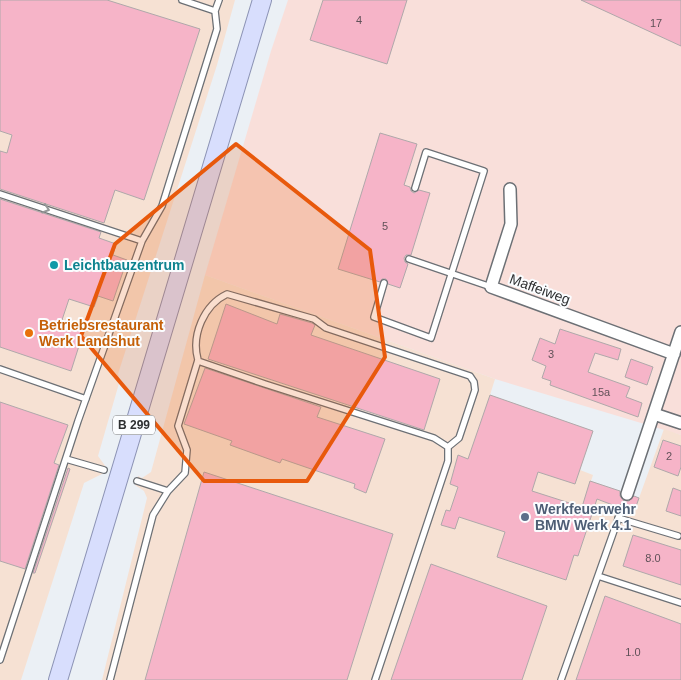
<svg xmlns="http://www.w3.org/2000/svg" width="681" height="680" viewBox="0 0 681 680" font-family="Helvetica,sans-serif">
<style>
.commercial{fill:#f9dfda}
.industrial{fill:#f6e1d3}
.building{fill:#f6b4c8;stroke:#afa8aa}
.lines{fill:none;stroke-linecap:round;stroke-linejoin:round}
.service-casing{stroke:#6c7075;stroke-width:8}
.minor-casing{stroke:#6c7075;stroke-width:14}
.primary-casing{stroke:#8c93b5;stroke-width:20}
.service{stroke:#fff;stroke-width:5.5}
.minor{stroke:#fff;stroke-width:11}
.primary{stroke:#d8defd;stroke-width:18}
.oneway{stroke:#969898}
.marked{fill:#e8590c;fill-opacity:0.2;stroke:#e8590c;stroke-width:4;stroke-linejoin:round}
.culture-dot{fill:#0f9aa8;stroke:#fbfdff;stroke-width:2}
.food-dot{fill:#e8710a;stroke:#fbfdff;stroke-width:2}
.service-dot{fill:#5c6f8a;stroke:#fbfdff;stroke-width:2}
.labels{text-anchor:middle;dominant-baseline:central;stroke-width:4;stroke-linejoin:round;paint-order:stroke}
.number-label{font-size:11px;fill:#605158}
.shield{fill:#fbfdff;stroke:#6c6e70;stroke-width:1}
.shield-label{font-size:12px;font-weight:bold;fill:#2e3032}
.culture-label{font-size:14px;font-weight:bold;fill:#0d838f;stroke:#fbfdff;text-anchor:start}
.street-label{font-size:14px;fill:#2e3032;stroke:#fbfdff}
.food-label{font-size:14px;font-weight:bold;fill:#c56008;stroke:#fbfdff;text-anchor:start}
.service-label{font-size:14px;font-weight:bold;fill:#4e5e75;stroke:#fbfdff;text-anchor:start}
</style>
<rect width="100%" height="100%" fill="#ebf0f5"/>
<path class="commercial" d="M 288,0 L 681,0 L 681,435 L 495,379 L 205,275 L 271,51 Z"/>
<path class="industrial" d="M 0,0 L 235,0 L 217,65 L 118,374 L 120,380 L 98,456 L 106,467 L 104,473 L 84,483 L 21,680 L 0,680 Z
M 205,275 L 495,379 L 490,395 L 593,431 L 580,470 L 593,475 L 591,481 L 636,497 L 639,498 L 664,429 L 681,435 L 681,680 L 102,680 L 147,498 L 144,491 L 135,485 L 138,476 L 142,478 L 151,472 Z"/>
<path class="building" d="M 0,0 L 107,0 L 200,29 L 144,200 L 115,190 L 104,223 L 0,189 L 0,151 L 7,153 L 12,135 L 0,131 Z
M 323,0 L 407,0 L 387,64 L 310,40 Z
M 581,0 L 681,0 L 681,46 Z
M 380,133 L 417,144 L 404,185 L 410,187 L 411,191 L 414,193 L 419,190 L 430,193 L 411,255 L 406,255 L 404,258 L 405,262 L 408,264 L 400,288 L 388,284 L 386,279 L 382,279 L 380,282 L 338,269 Z
M 0,199 L 101,232 L 99,238 L 116,244 L 113,255 L 127,260 L 113,301 L 98,296 L 94,307 L 69,299 L 62,320 L 85,327 L 71,371 L 0,347 Z
M 226,304 L 277,324 L 280,314 L 312,323 L 315,325 L 311,335 L 440,379 L 424,430 L 208,359 Z
M 560,329 L 621,349 L 618,360 L 595,353 L 588,372 L 630,387 L 626,397 L 642,403 L 638,417 L 550,385 L 551,381 L 542,378 L 546,366 L 532,360 L 540,338 L 555,344 Z
M 631,359 L 653,367 L 647,385 L 625,377 Z
M 205,368 L 321,407 L 317,417 L 385,439 L 366,493 L 354,488 L 355,484 L 282,459 L 280,463 L 230,445 L 232,441 L 184,424 Z
M 490,395 L 593,431 L 575,484 L 538,472 L 532,491 L 582,507 L 590,481 L 620,491 L 620,496 L 624,501 L 629,501 L 634,496 L 639,498 L 634,512 L 626,510 L 626,507 L 624,504 L 621,504 L 618,507 L 597,499 L 578,556 L 574,555 L 566,580 L 497,557 L 505,532 L 459,517 L 455,529 L 441,525 L 446,510 L 450,511 L 458,487 L 450,484 L 458,455 L 468,459 Z
M 0,402 L 68,425 L 54,463 L 59,465 L 25,569 L 0,561 Z
M 663,440 L 681,446 L 681,467 L 678,476 L 654,467 Z
M 68,468 L 70,469 L 35,573 L 33,573 Z
M 204,472 L 393,534 L 347,680 L 145,680 Z
M 673,488 L 681,491 L 681,516 L 666,511 Z
M 633,535 L 681,550 L 681,585 L 623,566 Z
M 431,564 L 547,606 L 522,680 L 391,680 Z
M 605,596 L 681,624 L 681,680 L 576,680 Z"/>
<g class="lines">
<g class="service-casing">
<path id="service" d="M 182,0 L 215,11
M 0,194 L 142,241
M 409,259 L 491,287
M 384,283 L 374,317 L 431,338 L 484,171 L 426,152 L 415,188
M 198,361 L 265,384 L 434,438 L 448,447
M 0,369 L 86,399
M 66,459 L 104,470
M 137,481 L 168,491
M 618,518 L 678,536
M 598,576 L 681,603
M 0,660 L 78,421 L 142,241 L 162,206 L 217,29 L 215,11 L 219,0
M 110,680 L 153,515 L 168,491 L 185,473 L 187,450 L 178,426 L 198,360 C 191,335 204,305 227,294 L 314,319 L 326,328 L 470,376 L 474,382 L 475,390 L 459,438 L 448,447 L 448,461 L 375,680
M 561,680 L 622,508"/>
</g>
<g class="minor-casing">
<path id="minor" d="M 510,189 L 511,224 L 491,287 L 674,354
M 654,414 L 681,423
M 627,494 L 681,332"/>
</g>
<g class="primary-casing">
<path id="primary" d="M 58,680 L 262,0"/>
</g>
<use href="#service" class="service"/>
<use href="#minor" class="minor"/>
<use href="#primary" class="primary"/>
</g>
<defs><path id="oneway-chevron" d="M-2-3.5L2.5 0L-2 3.5" fill="none" stroke-width="1.6" stroke-linecap="round" stroke-linejoin="round" transform="scale(1.25)"/></defs>
<use class="oneway" href="#oneway-chevron" transform="translate(46 209) rotate(18)"/>
<path class="marked" d="M 236,144 L 370,250 L 385,357 L 307,481 L 204,481 L 81,336 L 115,244 Z"/>
<circle class="culture-dot" cx="54" cy="265" r="5"/>
<circle class="food-dot" cx="29" cy="333" r="5"/>
<circle class="service-dot" cx="525" cy="517" r="5"/>
<g class="labels">
<g class="number-label">
<text x="359" y="20">4</text>
<text x="656" y="23">17</text>
<text x="385" y="226">5</text>
<text x="551" y="354">3</text>
<text x="601" y="392">15a</text>
<text x="669" y="456">2</text>
<text x="653" y="558">8.0</text>
<text x="633" y="652">1.0</text>
</g>
<rect class="shield" x="113" y="415.5" width="42" height="19" rx="4"/>
<g class="shield-label">
<text x="134" y="425">B 299</text>
</g>
<g class="culture-label">
<text x="64" y="265">Leichtbauzentrum</text>
</g>
<g class="street-label">
<text transform="translate(540 289) rotate(20)">Maffeiweg</text>
</g>
<g class="food-label">
<text x="39" y="325">Betriebsrestaurant<tspan x="39" dy="16">Werk Landshut</tspan></text>
</g>
<g class="service-label">
<text x="535" y="509">Werkfeuerwehr<tspan x="535" dy="16">BMW Werk 4.1</tspan></text>
</g>
</g>
</svg>
